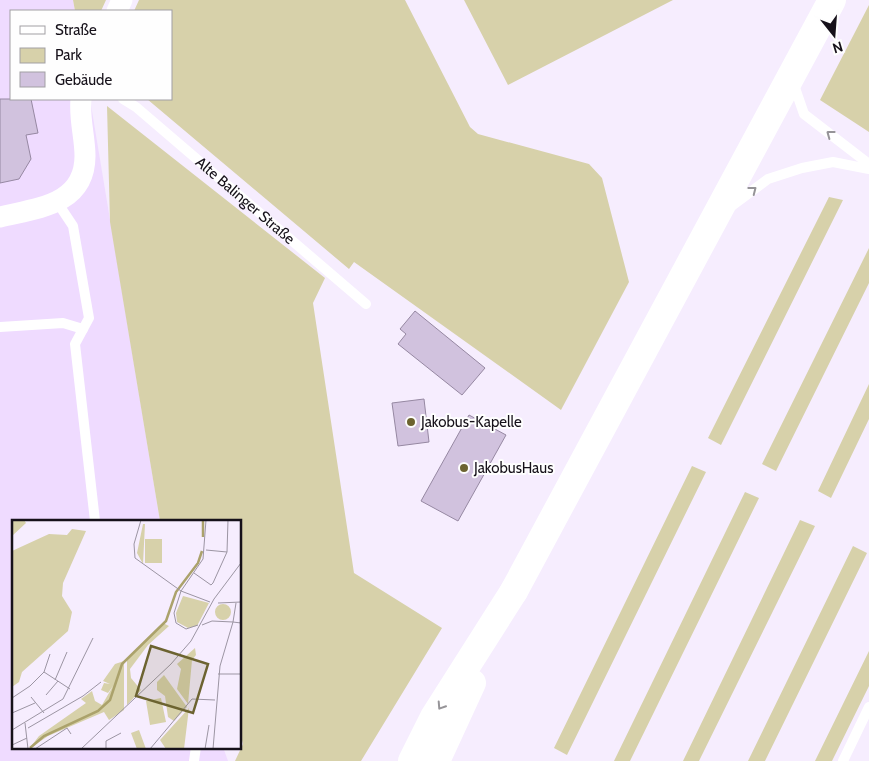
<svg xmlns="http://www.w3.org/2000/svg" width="869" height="761" viewBox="0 0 869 761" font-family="Cabin,sans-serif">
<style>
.built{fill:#efdbff}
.green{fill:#d7d1aa}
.building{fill:#d1c2de;stroke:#9688a2}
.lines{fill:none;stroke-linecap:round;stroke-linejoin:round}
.service{stroke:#fff;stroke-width:10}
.minor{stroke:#fff;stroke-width:21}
.primary{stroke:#fff;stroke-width:28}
.trunk{stroke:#fff;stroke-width:28}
.oneway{stroke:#969498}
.poi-dot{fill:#6c6330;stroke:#fefefe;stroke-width:2}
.labels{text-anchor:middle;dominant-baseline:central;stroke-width:4;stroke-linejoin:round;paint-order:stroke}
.street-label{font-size:15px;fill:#16111a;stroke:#fefefe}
.poi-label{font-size:15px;fill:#16111a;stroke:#fefefe;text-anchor:start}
.inset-river{fill:none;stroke:#aba26b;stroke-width:2.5}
.inset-road{fill:none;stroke:#9c95a3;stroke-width:1}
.view{fill:#6c6330;fill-opacity:0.15;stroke:#6c6330;stroke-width:2.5}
.inset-edge{fill:none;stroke:#16111a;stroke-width:2.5}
</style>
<rect width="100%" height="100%" fill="#f6edfe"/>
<path class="built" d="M 0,0 L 73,0 L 75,11 L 11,11 L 11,99 L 90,99 L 160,521 L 14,521 L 14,747 L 223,747 L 228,761 L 0,761 Z"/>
<path class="green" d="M 73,0 L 106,0 L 101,11 L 75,11 Z
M 139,0 L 405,0 L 470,127 L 478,134 L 589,164 L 602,178 L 629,282 L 561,410 L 354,262 L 349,269 L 147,99 L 171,99 L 171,11 L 134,11 Z
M 464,0 L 673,0 L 508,85 Z
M 869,5 L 869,132 L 820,100 Z
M 107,106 L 325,278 L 313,303 L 354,573 L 442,628 L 361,761 L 235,761 L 243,744 L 240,734 L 240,521 L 160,521 L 110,222 Z
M 829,197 L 843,200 L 721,445 L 708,438 Z
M 869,248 L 869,283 L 776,471 L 762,464 Z
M 869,384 L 869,419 L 831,498 L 818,491 Z
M 692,466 L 706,472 L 567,755 L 554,748 Z
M 745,492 L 759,498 L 630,761 L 614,761 Z
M 800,520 L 815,526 L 699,761 L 683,761 Z
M 853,546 L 867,553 L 765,761 L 748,761 Z
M 869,651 L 869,686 L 832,761 L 815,761 Z"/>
<path class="building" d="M 0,99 L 31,99 L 38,133 L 26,135 L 31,159 L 19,179 L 0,183 Z
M 415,311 L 485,368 L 462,395 L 398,344 L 406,334 L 400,329 Z
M 424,399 L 429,442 L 398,446 L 392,403 Z
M 469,415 L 506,435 L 458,521 L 421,501 Z"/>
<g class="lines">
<g class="service">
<path d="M 795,81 L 795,88 L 804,114 L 869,164"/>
<path id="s1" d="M 123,99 L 136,107 L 366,304"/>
<path d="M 57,202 L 73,226 L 89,318 L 75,344 L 95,521"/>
<path d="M 729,208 L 768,179 L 802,168 L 833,162 L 869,169"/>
<path d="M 0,327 L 63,323 L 83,329"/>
<path d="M 194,761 L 196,747"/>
<path d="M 843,761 L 869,707"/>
</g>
<path class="minor" d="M 117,11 L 122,0
M 0,217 C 37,208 85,205 85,156 C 85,137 79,119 81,99"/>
<path class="primary" d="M 514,591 L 832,0"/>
<path class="trunk" d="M 412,761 L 434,717 L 514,591
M 436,761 L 472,683"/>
</g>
<defs><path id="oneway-chevron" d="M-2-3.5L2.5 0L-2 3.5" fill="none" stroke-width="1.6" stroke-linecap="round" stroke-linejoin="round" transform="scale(1.25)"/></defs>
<g class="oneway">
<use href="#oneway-chevron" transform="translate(830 134) rotate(-143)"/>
<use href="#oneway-chevron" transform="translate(753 190) rotate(-38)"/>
<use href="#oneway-chevron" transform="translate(441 706) rotate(123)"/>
</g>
<g class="poi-dot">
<circle cx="411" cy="422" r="5"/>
<circle cx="464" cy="468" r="5"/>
</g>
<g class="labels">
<g class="street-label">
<text stroke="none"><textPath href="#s1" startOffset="159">Alte Balinger Straße</textPath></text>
</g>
<g class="poi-label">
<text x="421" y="422">Jakobus-Kapelle</text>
<text x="474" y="468">JakobusHaus</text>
</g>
</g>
<g transform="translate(12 520)">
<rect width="229" height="229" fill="#f6edfe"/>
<path d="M 0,0 L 12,0 L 14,3 L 0,16 ZM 131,4 L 133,4 L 131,44 L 125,33 ZM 60,9 L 74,11 L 51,63 L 50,76 L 60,92 L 56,111 L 10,152 L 7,162 L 0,167 L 0,31 L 37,14 L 55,15 ZM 133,19 L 150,19 L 150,43 L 133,43 ZM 171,76 L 197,83 L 185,106 L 176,108 L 165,102 L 164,93 ZM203 92a8 8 0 1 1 16 0a8 8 0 1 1-16 0ZM 151,103 L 157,106 L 136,125 L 118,149 L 119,158 L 129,170 L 115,185 L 115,139 ZM 183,128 L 184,135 L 180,140 L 176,184 L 165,169 L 169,149 L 165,144 ZM 112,141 L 112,190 L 97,200 L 92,192 L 36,216 L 17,229 L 27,216 L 74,183 L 69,179 L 80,171 L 83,181 L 90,185 L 101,166 L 96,173 L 89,170 L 92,163 L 98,164 L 91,161 L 103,144 ZM 152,155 L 175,187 L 162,201 L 156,197 L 153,176 L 145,170 L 145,162 ZM 149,178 L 154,202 L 138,205 L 134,181 ZM 177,188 L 172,229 L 154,229 L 148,220 ZM 127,210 L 134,229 L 125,229 L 119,213 Z" fill="#d7d1aa"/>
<path class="inset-river" d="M 191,0 L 191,17M 18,228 L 32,216 L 86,191 L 98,180 L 110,144 L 154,101 L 164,72 L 186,43 L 190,31"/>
<path class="inset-road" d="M 129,0 L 122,24 L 123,38 L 169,71 L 191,39 L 194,0M 194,30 L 215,32M 182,53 L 199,65 L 201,63 L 215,32 L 216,0M 206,83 L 229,82M 221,102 L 224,83M 164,103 L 162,93 L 169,71 L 198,82M 164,103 L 174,109 L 186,105M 190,105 L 200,101 L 221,102M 159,144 L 179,121 L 202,79 L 229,43M 32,152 L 58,169M 206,154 L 229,154M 43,160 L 55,132M 34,175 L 46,161M 19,177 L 32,193M 0,178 L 18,166 L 32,152 L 38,134M 0,193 L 23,183M 13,203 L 16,229M 16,208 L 71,176 L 89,162M 0,210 L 51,179 L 81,118M 0,225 L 15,218M 23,229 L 55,208 L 59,214M 69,229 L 159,144M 94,229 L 94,221 L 109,213M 138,229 L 180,179 L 203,180M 193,229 L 197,205M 201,229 L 208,146 L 221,102 L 229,103"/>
<path class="view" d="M 139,126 L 196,144 L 181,193 L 124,176 Z"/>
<rect width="229" height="229" class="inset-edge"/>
</g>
<rect x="10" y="10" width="162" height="90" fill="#fefefe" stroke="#a19fa3"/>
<rect x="20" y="26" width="25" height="8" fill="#ffffff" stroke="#a19fa3"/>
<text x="55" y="35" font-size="15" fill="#16111a">Straße</text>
<rect x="20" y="48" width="25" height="15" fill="#d7d1aa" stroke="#a19fa3"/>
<text x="55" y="60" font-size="15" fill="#16111a">Park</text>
<rect x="20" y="72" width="25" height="15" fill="#d1c2de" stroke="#a19fa3"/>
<text x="55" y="85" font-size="15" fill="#16111a">Gebäude</text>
<g transform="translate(834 35) rotate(163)" stroke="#fefefe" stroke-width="4" paint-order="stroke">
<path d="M0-4L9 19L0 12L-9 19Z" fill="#16111a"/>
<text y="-8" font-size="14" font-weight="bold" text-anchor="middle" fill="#16111a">N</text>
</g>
</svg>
